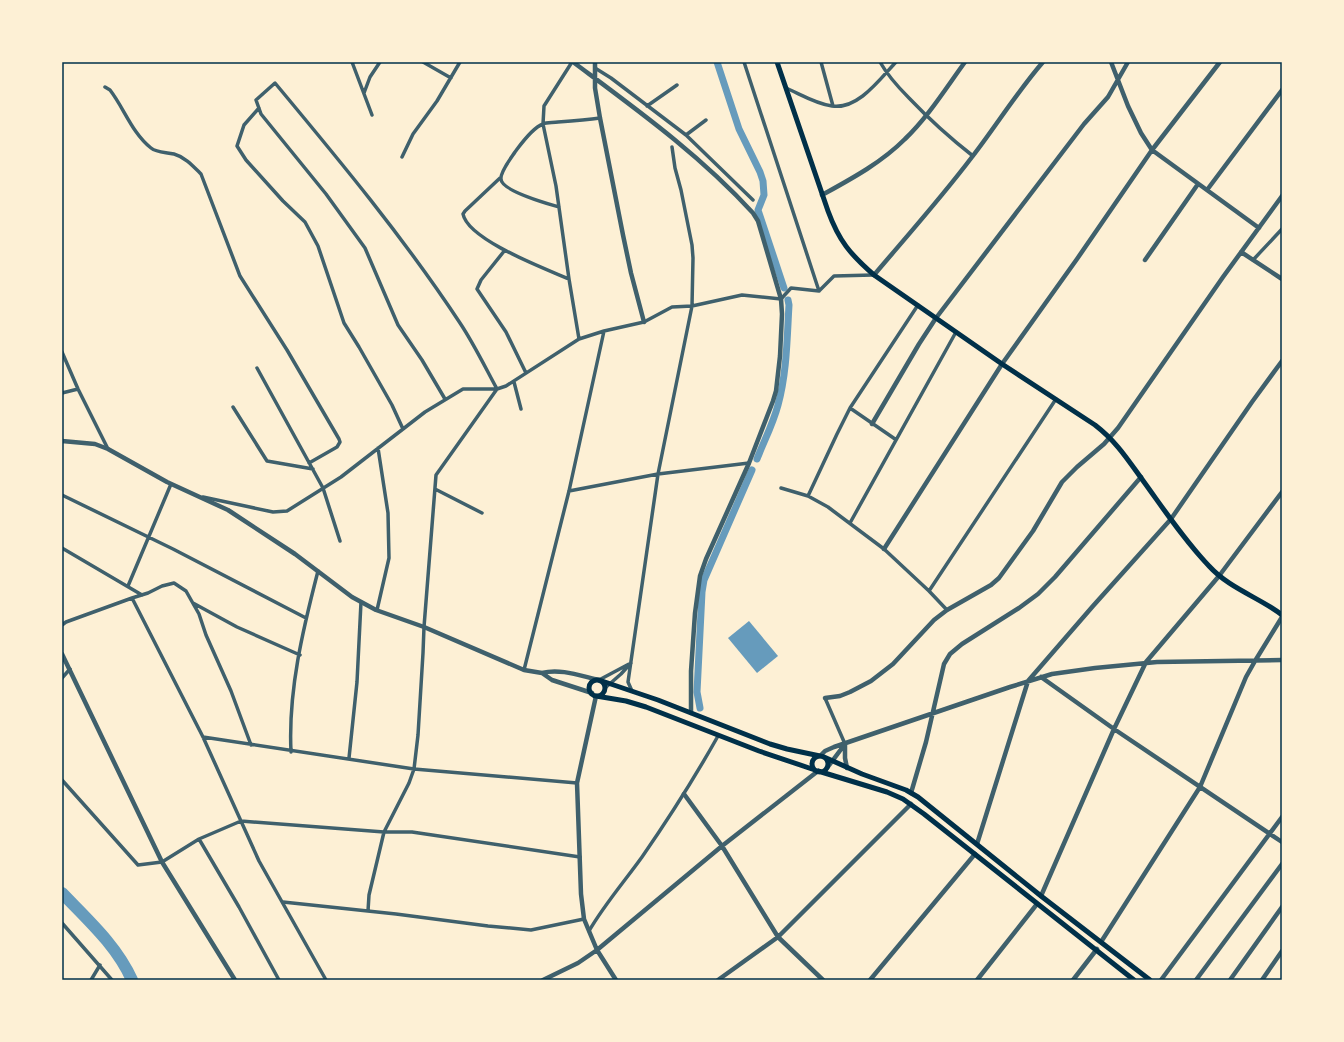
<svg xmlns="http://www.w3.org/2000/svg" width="1344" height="1042" viewBox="0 0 1344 1042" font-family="'Space Grotesk',sans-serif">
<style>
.water{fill:#669bbc}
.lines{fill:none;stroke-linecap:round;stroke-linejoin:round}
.canal{stroke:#669bbc;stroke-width:7}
.river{stroke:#669bbc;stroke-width:12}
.minor{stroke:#3f606c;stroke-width:3.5}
.tertiary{stroke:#3f606c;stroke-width:4.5}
.secondary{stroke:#003049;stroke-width:5}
.neatline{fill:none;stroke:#003049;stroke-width:1.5}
</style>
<rect width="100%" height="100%" fill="#fdf0d5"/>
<path class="water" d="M 749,621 L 778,656 L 757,673 L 728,638 Z"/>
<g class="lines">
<path class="canal" d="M 717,62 L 739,129 L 760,172 L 763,181 L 764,195 L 758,210 L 784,288
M 757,459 C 764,441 773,424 778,405 C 787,372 787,338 789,305 L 788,300
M 700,708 L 697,692 L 702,592 L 704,580 L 752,470"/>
<path class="river" d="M 62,893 C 88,920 117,946 132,980"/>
<path class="minor" d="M 352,62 L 372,115
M 423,62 L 451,78
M 572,62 L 544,106 L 543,124 L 556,186 L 569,279 L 579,339
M 744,62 L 819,291
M 821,62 L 833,106
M 880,62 C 888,76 898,87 909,98 C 929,119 950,138 973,156
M 595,68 L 611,78 L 686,135 L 753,200
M 105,87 L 110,90 C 124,108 132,133 151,148 C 157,153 166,152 174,154 C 185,157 193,166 201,174 L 240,276 L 287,350 L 339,439 L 340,442 L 337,447 L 309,463
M 786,88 C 800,94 816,104 832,106 C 858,110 880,79 896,62
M 364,93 L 370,77 L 380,62
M 647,106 L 677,85
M 259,108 L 244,125 L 237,146 L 246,160 L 283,201 L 305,222 L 318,246 L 344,323 L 359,347 L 392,405 L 403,429
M 686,135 L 706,120
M 402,157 L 413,134 L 437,101 L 460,62
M 500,178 L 465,211 L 463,214 C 468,240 546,269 569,279
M 559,207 C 549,204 501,191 501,179 C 500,172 511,158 515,152 C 521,144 532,128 543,124 C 547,122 553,123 558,122 C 572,121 586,120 600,118
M 505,250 L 481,280 L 477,289 L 506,332 L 526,373
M 1253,260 L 1282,229
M 62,352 L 78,389 L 108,449
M 257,368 L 323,488 L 340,541
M 514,382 L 521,409
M 62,393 L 78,389
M 233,407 L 267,461 L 313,469
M 850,408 L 895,439
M 781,488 L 808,496 L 828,507 L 884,549 L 929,591 L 947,610
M 435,489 L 482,513
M 569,491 L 658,474 L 749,463
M 62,495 L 173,549 L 306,618
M 808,496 L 837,434 L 850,408 L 918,305
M 203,497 L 273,512 L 287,511 L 341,477 L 425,412 L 463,389 L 497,389 L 506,386 L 579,339 L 604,331 L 644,322 L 672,307 L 692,306 L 742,295 L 781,299 L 791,288 L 819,291 L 834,276 L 873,275
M 850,523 L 956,332
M 62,548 L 142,595
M 128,586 L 171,484
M 929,591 L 1056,399
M 132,598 L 203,737 L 259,861 L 326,980
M 193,603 L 237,627 L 300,655
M 377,610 L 389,558 L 388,513 L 378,448
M 62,625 L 66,622 L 132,598 L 148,593 L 162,586 L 174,583 L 186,591 L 199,614 L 206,635 L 231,691 L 251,745
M 524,670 L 569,491 L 604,331
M 62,678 L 70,669
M 599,680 L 629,664
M 605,688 L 621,674 L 631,663
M 632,691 L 628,682 L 658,474 L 692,306 L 693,258 L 692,245 L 681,190 L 675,168 L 672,147
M 825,698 L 845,744
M 203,737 L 414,769 L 577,783
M 291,752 C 288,691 303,629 318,571
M 349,758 L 357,682 L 361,602
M 62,780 L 138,865 L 162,862 L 199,839 L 241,821 L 384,832 L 412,832 L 580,857
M 199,839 L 239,907 L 279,980
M 283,902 L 396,914 L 488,926 L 531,930 L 584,919
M 368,911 L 369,895 L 384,832 L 409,783 L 414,769 L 418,735 L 423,653 L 424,627 L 436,475 L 497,389 C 485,367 474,344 460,323 C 404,238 340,161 275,83 L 256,100 L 261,114 L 326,194 L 365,248 L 398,325 L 422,360 L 445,399
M 62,923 L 112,980
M 589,931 C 604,905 624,882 642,857 C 669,818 695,777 718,736
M 91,980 L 100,965"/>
<path class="tertiary" d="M 573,62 C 636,109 699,154 753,213 L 758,221 L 781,299 L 782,314 L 780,356 L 776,391 L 773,401 L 749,463 L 706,559 L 700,576 L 695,613 L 691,671 L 691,713
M 595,62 L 595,88 L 600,118 L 623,235 L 631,273 L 644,322
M 1111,62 L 1128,106 L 1141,133 L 1152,150 L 1259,228
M 1207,190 L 1282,90
M 822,195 C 851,179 881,163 905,139 C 928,117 946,88 965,62
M 1241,252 L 1282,279
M 1145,260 L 1198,184
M 874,275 C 907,236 941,198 972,157 C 996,126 1017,92 1043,62
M 872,424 L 919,344 L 936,318 L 1084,124 L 1108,97 L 1128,62
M 62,441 L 95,444 L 108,449 L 167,482 L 228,510 L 295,554 L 352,597 L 376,610 L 424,627 L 524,670 L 542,673 L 552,680 L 592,693
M 884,549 L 1002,364 L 1077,259 L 1152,150 L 1220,62
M 62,654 L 162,862 L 235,980
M 542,673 C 560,668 581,676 599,680
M 1041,677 L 1114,729 L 1282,842
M 596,696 L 577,783 L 581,894 L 584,919 L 589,931 L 597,950 L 616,980
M 825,698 L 840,696 L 850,692 L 871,681 L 893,664 L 934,620 L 947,610 L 991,585 L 999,578 L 1033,531 L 1062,482 L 1077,467 L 1104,444 L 1118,428 L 1223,277 L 1282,196
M 845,744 L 845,758 L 847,768
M 820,756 L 825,751 L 834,747 L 1010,687 L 1052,674 L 1095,668 L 1157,662 L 1282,660
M 827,768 L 845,744
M 911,793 L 926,742 L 944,664 L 950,654 L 962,644 L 1019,608 L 1038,594 L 1055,577 L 1141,477
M 684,794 L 722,846 L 778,937 L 823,980
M 977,844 L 1028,681 L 1093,606 L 1171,519 L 1252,402 L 1282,361
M 1041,896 L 1114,729 L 1146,662 L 1219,576 L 1282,492
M 1101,942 L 1200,787 L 1246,677 L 1255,661 L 1282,617
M 543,980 L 578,963 L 597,950 L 722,846 L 818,771
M 718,980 L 778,937 L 911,804
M 870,980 L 975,854
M 977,980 L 1037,904
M 1073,980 L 1097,949
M 1161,980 L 1282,817
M 1196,980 L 1282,864
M 1230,980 L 1282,907
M 1262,980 L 1282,951"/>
<path class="secondary" d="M 777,62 L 828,211 C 839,241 850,254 874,275 L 1002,364 L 1095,425 C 1117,442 1128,460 1144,482 C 1165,511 1185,541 1209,566 C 1230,589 1259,597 1282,615
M 599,680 L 658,700 L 770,744 L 787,749 L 820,756
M589 688a8 8 0 1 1 16 0a8 8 0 1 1-16 0Z
M 596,696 L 626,701 L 646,707 L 759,751 L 815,770
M812 764a8 8 0 1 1 16 0a8 8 0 1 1-16 0Z
M 824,757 L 862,774 L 906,790 L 918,797 L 1041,896 L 1150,980
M 818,771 L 887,792 L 903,799 L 924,814 L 1134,980"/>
</g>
<rect width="1344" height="1042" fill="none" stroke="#fdf0d5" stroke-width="126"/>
<rect x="63" y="63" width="1218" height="916" class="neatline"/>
</svg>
